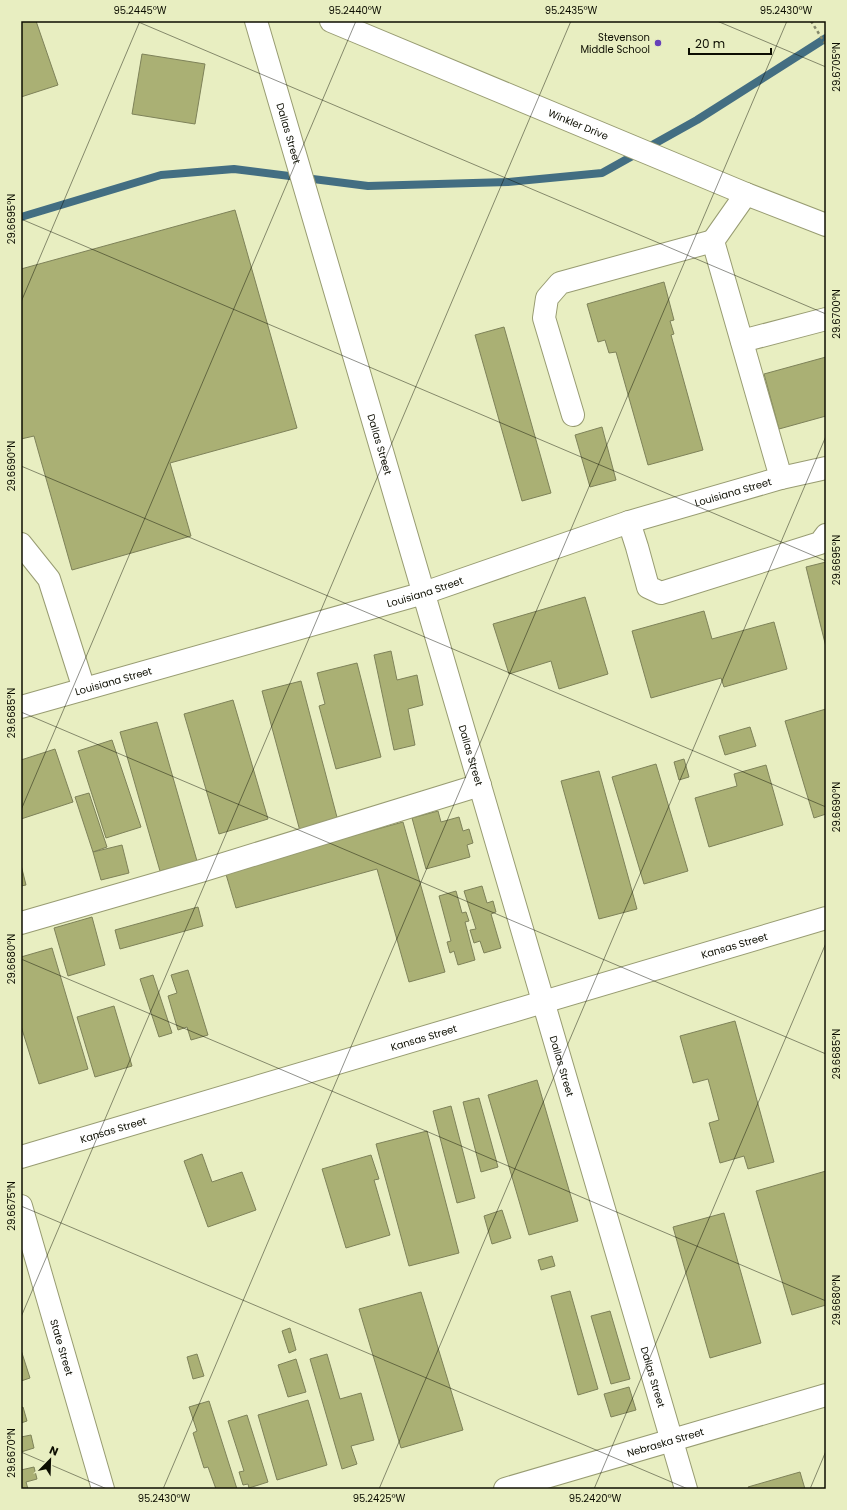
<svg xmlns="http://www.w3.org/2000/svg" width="847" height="1510" viewBox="0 0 847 1510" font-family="Poppins,sans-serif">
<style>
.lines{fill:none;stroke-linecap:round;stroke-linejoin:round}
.stream{stroke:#436e82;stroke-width:8}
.building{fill:#aab074;stroke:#7e8259}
.minor-casing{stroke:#989c72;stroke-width:24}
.major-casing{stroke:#989c72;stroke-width:24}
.path{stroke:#84886a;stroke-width:2.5;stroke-dasharray:3 3;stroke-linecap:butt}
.minor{stroke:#fff;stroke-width:22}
.major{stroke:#fff;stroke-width:22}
.ticks{fill:none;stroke:#0c0d01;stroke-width:1;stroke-opacity:0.45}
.poi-dot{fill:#6741b9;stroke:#e8eec1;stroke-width:1.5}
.labels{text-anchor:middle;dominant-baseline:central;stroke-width:3;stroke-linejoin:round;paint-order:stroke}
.poi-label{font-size:10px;fill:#0c0d01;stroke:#e8eec1;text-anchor:end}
.street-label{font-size:10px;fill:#0c0d01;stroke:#e8eec1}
.neatline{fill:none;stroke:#0c0d01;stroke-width:1.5}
.ticks-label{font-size:10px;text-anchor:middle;fill:#0c0d01}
</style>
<rect width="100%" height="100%" fill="#e8eec1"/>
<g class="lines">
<path class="stream" d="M 21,217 L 161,175 L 234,169 L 368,186 L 508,182 L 602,173 L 697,120 L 826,38"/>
</g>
<path class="building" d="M 21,21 L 36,21 L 58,85 L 21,97 Z
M 142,54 L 205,64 L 195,124 L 132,114 Z
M 235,210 L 297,428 L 170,463 L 191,536 L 72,570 L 34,436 L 21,439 L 21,269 Z
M 664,282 L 674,320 L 670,321 L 674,334 L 671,335 L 703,450 L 648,465 L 616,352 L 609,353 L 605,340 L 598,342 L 587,304 Z
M 504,327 L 551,493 L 522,501 L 475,335 Z
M 826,357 L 826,416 L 779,429 L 764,374 Z
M 602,427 L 616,480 L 590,487 L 575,435 Z
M 826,562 L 826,647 L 806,567 Z
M 585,597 L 608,674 L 559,689 L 551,661 L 509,674 L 493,624 Z
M 704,611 L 712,639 L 774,622 L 787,669 L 724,687 L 721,678 L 651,698 L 632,631 Z
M 391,651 L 397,680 L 417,675 L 423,705 L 408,709 L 415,745 L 394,750 L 374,655 Z
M 357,663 L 381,757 L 336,769 L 319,706 L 325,704 L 317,673 Z
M 301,681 L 338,821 L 300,831 L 262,691 Z
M 233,700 L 268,819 L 219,834 L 184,714 Z
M 826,709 L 826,814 L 814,818 L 785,721 Z
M 157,722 L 197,861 L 160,871 L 120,732 Z
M 750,727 L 756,746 L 725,755 L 719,736 Z
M 112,740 L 141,827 L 106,838 L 78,751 Z
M 55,749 L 73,802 L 21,819 L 21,760 Z
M 684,759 L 689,777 L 679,780 L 674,762 Z
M 656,764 L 688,871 L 644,884 L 612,777 Z
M 766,765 L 783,825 L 709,847 L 695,798 L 737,786 L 734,774 Z
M 599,771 L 637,909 L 599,919 L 561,781 Z
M 89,793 L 107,847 L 93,852 L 75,797 Z
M 438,811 L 441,822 L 459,817 L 463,831 L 469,829 L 473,843 L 467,845 L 470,857 L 426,869 L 412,818 Z
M 403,822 L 445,972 L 409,982 L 377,869 L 236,908 L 225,871 Z
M 122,845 L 129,873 L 101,880 L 93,852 Z
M 21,865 L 26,885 L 21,886 Z
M 482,886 L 487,903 L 493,901 L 496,912 L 491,914 L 501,948 L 484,953 L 480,941 L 474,943 L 470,930 L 476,929 L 464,891 Z
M 456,891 L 462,913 L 466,912 L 469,921 L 465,922 L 475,960 L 458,965 L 454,951 L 450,953 L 447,942 L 451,941 L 439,896 Z
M 198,907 L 203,926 L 120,949 L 115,930 Z
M 92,917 L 105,965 L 68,976 L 54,928 Z
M 52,948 L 88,1069 L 39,1084 L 21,1026 L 21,957 Z
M 188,970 L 208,1035 L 191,1040 L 187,1027 L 178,1030 L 168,996 L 177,993 L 171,975 Z
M 153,975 L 172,1033 L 159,1037 L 140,979 Z
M 114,1006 L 132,1066 L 95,1077 L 77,1017 Z
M 735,1021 L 774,1162 L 748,1169 L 744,1156 L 720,1163 L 709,1123 L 719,1120 L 708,1079 L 693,1083 L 680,1036 Z
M 537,1080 L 578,1221 L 529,1235 L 488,1095 Z
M 479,1098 L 498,1167 L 481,1172 L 463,1102 Z
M 451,1106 L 475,1198 L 457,1203 L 433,1111 Z
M 427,1131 L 459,1253 L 409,1266 L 376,1144 Z
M 202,1154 L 212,1182 L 242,1172 L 256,1210 L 208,1227 L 184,1161 Z
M 371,1155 L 379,1179 L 374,1180 L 390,1235 L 346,1248 L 322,1169 Z
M 826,1171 L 826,1305 L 792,1315 L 756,1191 Z
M 502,1210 L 511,1238 L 492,1244 L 484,1216 Z
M 724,1213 L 761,1343 L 710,1358 L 673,1227 Z
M 552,1256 L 555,1266 L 541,1270 L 538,1260 Z
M 570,1291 L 598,1389 L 578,1395 L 551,1296 Z
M 421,1292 L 463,1430 L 401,1448 L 359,1309 Z
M 610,1311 L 630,1379 L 611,1384 L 591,1316 Z
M 290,1328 L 296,1350 L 289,1353 L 282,1331 Z
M 21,1350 L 30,1378 L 21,1381 Z
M 197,1354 L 204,1376 L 193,1379 L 187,1357 Z
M 327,1354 L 340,1399 L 361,1393 L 374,1440 L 351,1446 L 357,1464 L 342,1469 L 310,1359 Z
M 296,1359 L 306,1392 L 288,1397 L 278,1365 Z
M 629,1387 L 636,1410 L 611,1417 L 604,1394 Z
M 308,1400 L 327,1465 L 277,1480 L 258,1415 Z
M 209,1401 L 237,1489 L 216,1489 L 208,1467 L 204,1468 L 193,1433 L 197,1431 L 189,1407 Z
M 23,1407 L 27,1421 L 21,1423 L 21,1408 Z
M 247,1415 L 268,1482 L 249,1488 L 248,1484 L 243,1485 L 239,1472 L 244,1471 L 228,1421 Z
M 31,1435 L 34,1448 L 21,1452 L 21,1437 Z
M 34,1467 L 37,1479 L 26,1482 L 28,1489 L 21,1489 L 21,1470 Z
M 800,1472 L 805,1489 L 749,1489 L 748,1487 Z"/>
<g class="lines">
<g class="minor-casing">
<g id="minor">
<path id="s1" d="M 256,21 L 686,1489"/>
<path d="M 746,194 L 713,241 L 781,478"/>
<path d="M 742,341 L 826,319"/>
<path d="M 573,415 L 544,318 L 547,298 L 560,283 L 713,241"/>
<path d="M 629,522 L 637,547 L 648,587 L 661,593 L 820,543 L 826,535"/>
<path d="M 21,544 L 49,579 L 84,689"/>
<path id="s2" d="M 21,707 L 424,593 L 629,522 L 781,478 L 826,468"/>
<path d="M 21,923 L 201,871 L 480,785"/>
<path id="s3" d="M 21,1157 L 826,918"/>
<path id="s4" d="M 21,1206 L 103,1489"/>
<path id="s5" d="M 505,1489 L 826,1395"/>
</g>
</g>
<g class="major-casing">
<g id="major">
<path id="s6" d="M 331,21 L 746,194 L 826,225"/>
</g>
</g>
<path class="path" d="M 811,21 L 826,45"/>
<use href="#minor" class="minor"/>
<use href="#major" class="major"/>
</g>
<path class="ticks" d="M 136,21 L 826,314M 717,21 L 826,67M 21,219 L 826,561M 21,302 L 140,21M 21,466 L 826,807M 21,712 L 826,1054M 21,810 L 356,21M 21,959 L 826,1301M 21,1206 L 688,1489M 21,1317 L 571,21M 21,1452 L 107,1489M 163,1489 L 787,21M 379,1489 L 826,436M 594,1489 L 826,943M 810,1489 L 826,1451"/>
<circle class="poi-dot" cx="658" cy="43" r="4"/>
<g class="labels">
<g class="poi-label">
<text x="650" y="37">Stevenson<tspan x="650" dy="12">Middle School</tspan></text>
</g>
<g class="street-label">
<text stroke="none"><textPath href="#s6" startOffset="268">Winkler Drive</textPath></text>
<text stroke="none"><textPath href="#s1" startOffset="117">Dallas Street</textPath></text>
<text stroke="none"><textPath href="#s1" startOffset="441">Dallas Street</textPath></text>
<text stroke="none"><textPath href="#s2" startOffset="744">Louisiana Street</textPath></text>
<text stroke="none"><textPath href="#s2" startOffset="420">Louisiana Street</textPath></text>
<text stroke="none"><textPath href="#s2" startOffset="96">Louisiana Street</textPath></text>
<text stroke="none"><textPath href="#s1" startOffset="765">Dallas Street</textPath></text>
<text stroke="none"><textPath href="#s3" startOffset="744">Kansas Street</textPath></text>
<text stroke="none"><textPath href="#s3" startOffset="420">Kansas Street</textPath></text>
<text stroke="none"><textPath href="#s1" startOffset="1089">Dallas Street</textPath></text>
<text stroke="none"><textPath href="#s3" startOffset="96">Kansas Street</textPath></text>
<text stroke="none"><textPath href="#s4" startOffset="147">State Street</textPath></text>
<text stroke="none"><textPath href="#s1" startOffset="1413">Dallas Street</textPath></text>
<text stroke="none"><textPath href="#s5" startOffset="167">Nebraska Street</textPath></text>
</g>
</g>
<rect width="847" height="1510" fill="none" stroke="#e8eec1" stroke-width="44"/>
<g transform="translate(50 1460) rotate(23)" stroke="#e8eec1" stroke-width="3" paint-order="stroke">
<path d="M0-3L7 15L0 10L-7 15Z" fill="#0c0d01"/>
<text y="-6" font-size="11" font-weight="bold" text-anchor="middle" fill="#0c0d01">N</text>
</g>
<path d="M689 48v6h82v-6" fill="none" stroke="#0c0d01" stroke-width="2"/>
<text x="695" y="48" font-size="12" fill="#0c0d01" stroke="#e8eec1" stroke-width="3" paint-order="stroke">20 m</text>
<rect x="22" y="22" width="803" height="1466" class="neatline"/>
<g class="ticks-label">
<text x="140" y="14">95.2445°W</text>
<text x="355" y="14">95.2440°W</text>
<text x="571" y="14">95.2435°W</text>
<text x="786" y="14">95.2430°W</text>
<text transform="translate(836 67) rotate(-90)" y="4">29.6705°N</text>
<text transform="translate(11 219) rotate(-90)" y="4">29.6695°N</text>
<text transform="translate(836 314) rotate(-90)" y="4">29.6700°N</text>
<text transform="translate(11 466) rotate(-90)" y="4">29.6690°N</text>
<text transform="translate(836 560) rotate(-90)" y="4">29.6695°N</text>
<text transform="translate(11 713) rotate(-90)" y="4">29.6685°N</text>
<text transform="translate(836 807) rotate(-90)" y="4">29.6690°N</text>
<text transform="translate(11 959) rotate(-90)" y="4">29.6680°N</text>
<text transform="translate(836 1054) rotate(-90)" y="4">29.6685°N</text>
<text transform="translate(11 1206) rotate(-90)" y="4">29.6675°N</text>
<text transform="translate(836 1300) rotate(-90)" y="4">29.6680°N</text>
<text transform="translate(11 1453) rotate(-90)" y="4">29.6670°N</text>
<text x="164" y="1502">95.2430°W</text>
<text x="379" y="1502">95.2425°W</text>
<text x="595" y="1502">95.2420°W</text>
</g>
</svg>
